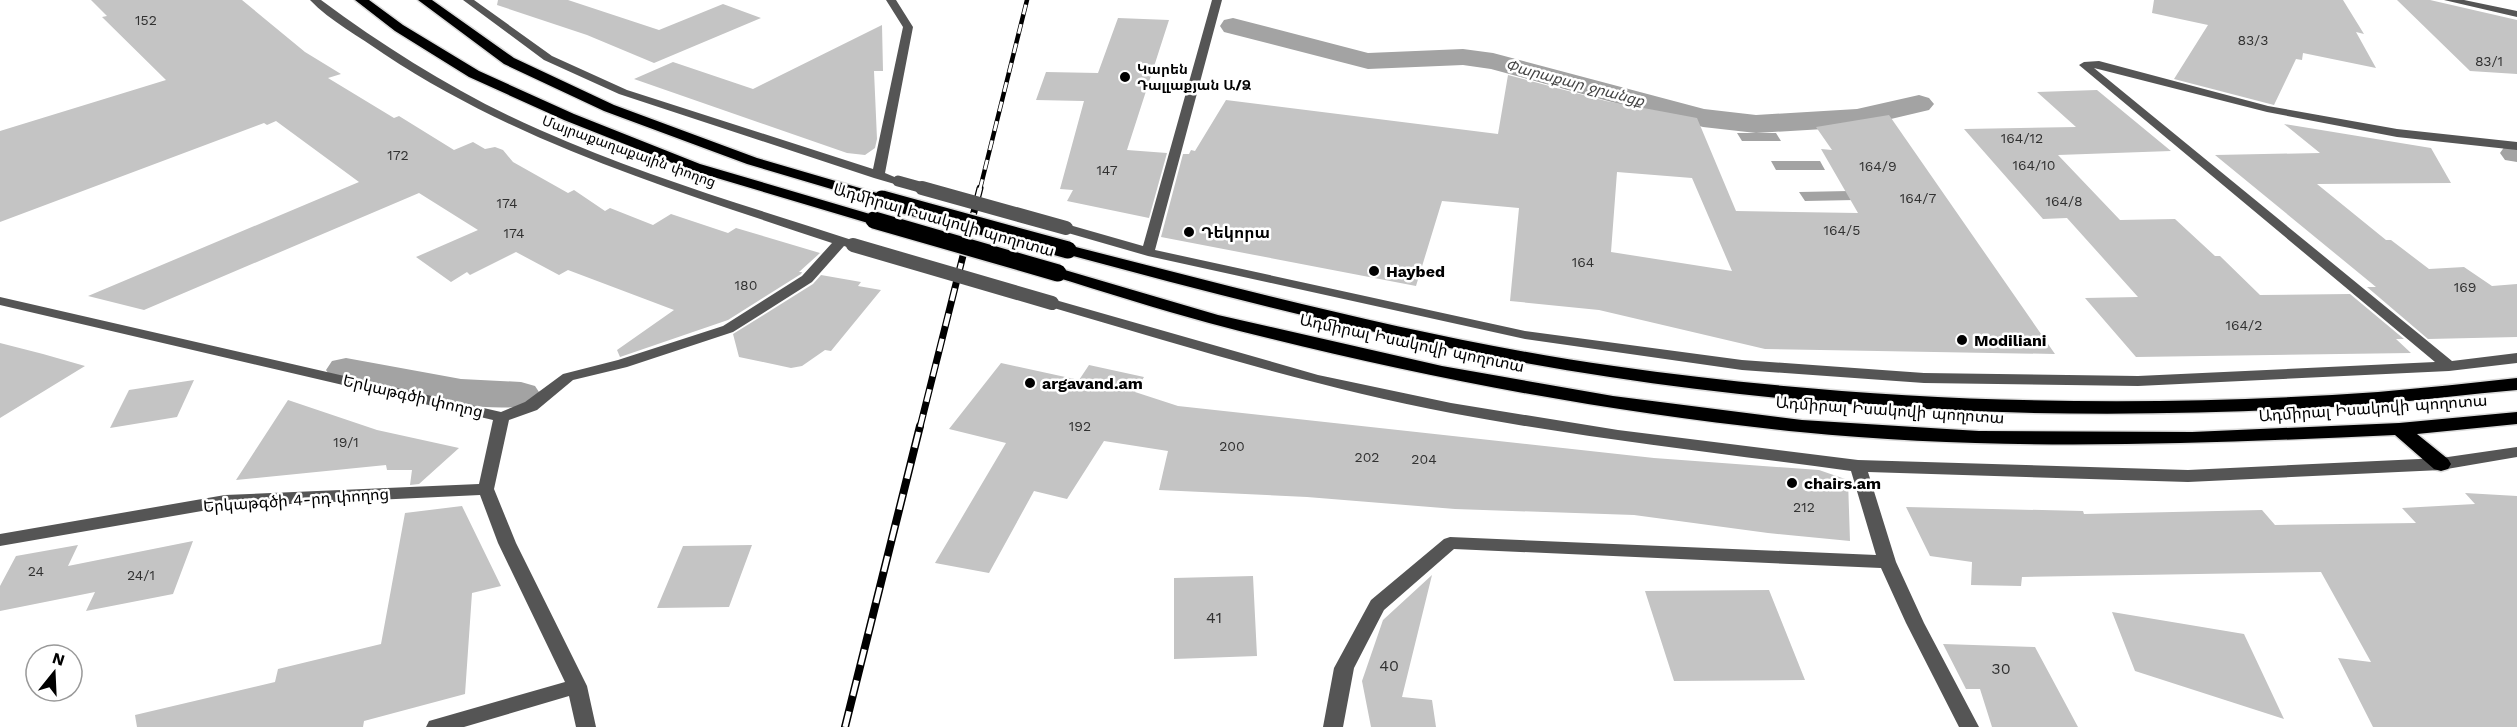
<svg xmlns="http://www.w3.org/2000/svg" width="2517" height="727" viewBox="0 0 2517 727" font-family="'Work Sans','Noto Sans Armenian',sans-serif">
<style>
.water{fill:#a3a3a3}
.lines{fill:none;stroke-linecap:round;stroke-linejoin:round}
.canal{fill:#a3a3a3;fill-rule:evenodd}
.building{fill:#c4c4c4;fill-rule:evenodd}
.highway-casing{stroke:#dbdbdb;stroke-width:3}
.minor{fill:#555;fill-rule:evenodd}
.highway{fill:#000;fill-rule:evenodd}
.rail-far2-casing{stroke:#000;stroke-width:4.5}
.rail-far1-casing{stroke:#000;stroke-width:7}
.rail-casing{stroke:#000;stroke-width:8}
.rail-far2{stroke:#fff;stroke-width:3;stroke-dasharray:10;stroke-linecap:butt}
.rail-far1{stroke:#fff;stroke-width:4.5;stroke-dasharray:13;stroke-linecap:butt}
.rail{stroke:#fff;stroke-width:5;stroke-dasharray:16;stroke-linecap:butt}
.highway-bridge-casing{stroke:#dbdbdb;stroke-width:20;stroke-linecap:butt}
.minor-bridge-far1{stroke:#555;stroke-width:11}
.minor-bridge{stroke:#555;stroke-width:14}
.highway-bridge{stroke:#000;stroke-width:17}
.poi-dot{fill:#000;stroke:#fff;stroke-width:2}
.labels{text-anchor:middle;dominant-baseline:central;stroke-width:5;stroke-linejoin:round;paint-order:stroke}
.number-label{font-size:14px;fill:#313131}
.far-poi-label{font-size:14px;font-weight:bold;fill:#000;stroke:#fff;text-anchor:start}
.far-street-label{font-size:14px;fill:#000;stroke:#fff}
.far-water-label{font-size:15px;font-style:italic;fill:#444;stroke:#fff}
.street-label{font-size:16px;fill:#000;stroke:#fff}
.poi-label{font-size:16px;font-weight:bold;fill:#000;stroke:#fff;text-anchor:start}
.near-number-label{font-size:16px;fill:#313131}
</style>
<rect width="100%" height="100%" fill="#fff"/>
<path class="water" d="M 1737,133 L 1776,133 L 1781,141 L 1742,141 Z
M 1771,161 L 1820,161 L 1825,170 L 1776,170 Z
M 1849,191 L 1855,200 L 1805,201 L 1799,192 Z"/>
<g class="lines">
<path class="canal" d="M 1233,18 L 1368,53 L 1463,49 L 1493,53 L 1704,109 L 1756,115 L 1857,109 L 1919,95 L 1929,98 L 1934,104 L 1929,110 L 1857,127 L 1756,133 L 1703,127 L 1491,69 L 1463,65 L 1368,69 L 1224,32 L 1220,26 L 1224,20 Z
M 2517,144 L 2517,162 L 2505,160 L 2500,153 L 2505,146 Z
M 346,358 L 461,379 L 521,382 L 535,386 L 541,395 L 535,404 C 487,417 382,391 332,379 L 326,370 L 332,361 Z"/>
</g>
<path class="building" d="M 91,0 L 242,0 L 305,52 L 341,74 L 328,78 L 394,118 L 399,116 L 454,150 L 473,142 L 485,149 L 495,147 L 503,150 L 513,162 L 568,193 L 574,190 L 605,211 L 610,208 L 653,225 L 671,214 L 728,233 L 736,228 L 820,253 L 799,272 L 802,272 L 801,274 L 728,320 L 620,357 L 617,350 L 674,310 L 568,270 L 559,275 L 516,252 L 470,275 L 467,272 L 451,282 L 416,257 L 478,230 L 419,193 L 144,310 L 88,296 L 359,182 L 276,121 L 267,125 L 264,123 L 0,222 L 0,131 L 166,80 L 102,17 L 107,16 Z
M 498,0 L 568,0 L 659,30 L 723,4 L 761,18 L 654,63 L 587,35 L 497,5 Z
M 2154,0 L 2343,0 L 2364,34 L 2356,32 L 2376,68 L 2303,53 L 2302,60 L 2296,59 L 2274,105 L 2174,79 L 2208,25 L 2152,13 Z
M 2397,0 L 2430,0 L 2517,20 L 2517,74 L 2470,71 Z
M 1118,18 L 1169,20 L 1127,150 L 1167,153 L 1149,218 L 1067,201 L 1073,190 L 1060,189 L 1084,101 L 1036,100 L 1046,72 L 1098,73 Z
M 882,25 L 883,71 L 874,71 L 877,139 L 875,148 L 865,155 L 847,153 L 634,79 L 673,62 L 753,89 Z
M 1508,75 L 1606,101 L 1697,118 L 1736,211 L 1858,213 L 1821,149 L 1832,150 L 1816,127 L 1889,115 L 2055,354 L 1765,349 L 1599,310 L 1510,301 L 1519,208 L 1442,201 L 1416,286 L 1161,237 L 1183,154 L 1189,154 L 1191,150 L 1195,151 L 1226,100 L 1498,134 ZM 1617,172 L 1692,178 L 1732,271 L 1611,252 Z
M 2097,90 L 2171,151 L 2058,155 L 2120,220 L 2175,219 L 2215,256 L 2220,256 L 2260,295 L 2350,294 L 2404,339 L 2396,339 L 2411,353 L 2136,357 L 2085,298 L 2138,297 L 2067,218 L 2043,219 L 1964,129 L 2076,127 L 2037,92 Z
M 2284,124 L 2431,148 L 2451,183 L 2317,184 L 2386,240 L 2391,240 L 2429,269 L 2464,267 L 2492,286 L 2517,284 L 2517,337 L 2428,339 L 2367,287 L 2376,287 L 2215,155 L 2320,153 Z
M 821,275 L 861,282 L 858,286 L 881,290 L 831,351 L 825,350 L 802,366 L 791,368 L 739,357 L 733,334 L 813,284 Z
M 0,343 L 43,354 L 85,366 L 0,418 Z
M 1001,363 L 1079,380 L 1089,365 L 1144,377 L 1135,392 L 1178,406 L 1654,458 L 1819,470 L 1848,480 L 1850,541 L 1768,533 L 1634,515 L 1455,509 L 1307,497 L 1159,490 L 1168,451 L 1104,441 L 1067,499 L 1034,491 L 989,573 L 935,563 L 1006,443 L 949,429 Z
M 194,380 L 177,417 L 110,428 L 129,390 Z
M 288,400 L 377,430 L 459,448 L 419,484 L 410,485 L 412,470 L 387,470 L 386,465 L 236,480 Z
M 2465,493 L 2517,496 L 2517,727 L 2373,727 L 2338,658 L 2371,662 L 2321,572 L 2022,577 L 2021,586 L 1971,585 L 1972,562 L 1930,556 L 1906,507 L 2083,511 L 2084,514 L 2262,510 L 2275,525 L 2416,523 L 2402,508 L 2475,504 Z
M 462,506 L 501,586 L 472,593 L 465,694 L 364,721 L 363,727 L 137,727 L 135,715 L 275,682 L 278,669 L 381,644 L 405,513 Z
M 193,541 L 173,594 L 86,611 L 95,592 L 0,611 L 0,586 L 16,556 L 78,545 L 68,566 Z
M 752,545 L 729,607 L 657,608 L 683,546 Z
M 1432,575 L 1402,697 L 1432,700 L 1436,727 L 1371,727 L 1362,681 L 1383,620 Z
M 1253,576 L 1257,656 L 1174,659 L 1174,578 Z
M 1769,590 L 1805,680 L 1674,681 L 1645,591 Z
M 2112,612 L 2244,634 L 2284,719 L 2135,671 Z
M 1943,644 L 2035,647 L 2078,727 L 1992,727 L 1980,689 L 1966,689 Z"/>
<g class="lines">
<g class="highway-casing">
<path id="highway" d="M 355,0 L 369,0 L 403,25 L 479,71 L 574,114 L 700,164 L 880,217 L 882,220 L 874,225 L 868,223 L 690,170 L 564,120 L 469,77 L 395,31 Z
M 418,0 L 432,0 L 514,58 L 614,105 L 757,158 L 887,196 L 890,199 L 882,204 L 747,164 L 604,111 L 504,64 Z
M 1068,245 C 1249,291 1429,340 1614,366 C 1866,402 2124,410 2378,392 C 2424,388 2471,383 2517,378 L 2517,390 C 2470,394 2424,400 2377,404 C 2123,422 1863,416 1610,377 C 1425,349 1243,302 1062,253 L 1060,250 L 1062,247 Z
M 1058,268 L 1218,315 L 1442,366 L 1613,396 L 1802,420 L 1979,431 L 2192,432 L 2399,423 L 2517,412 L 2517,424 L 2417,434 L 2448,459 L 2451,464 L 2448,469 L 2441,471 L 2434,469 L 2395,435 C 2197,444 1998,452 1800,432 C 1601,412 1403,374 1209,323 C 1157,309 1105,292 1052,276 L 1050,273 Z"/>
</g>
<path class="minor" d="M 310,0 L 321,0 C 390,51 462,96 540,130 C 643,176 751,207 858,242 L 860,245 L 853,249 L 844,246 L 812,282 L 733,332 L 627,367 L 573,380 L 537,410 L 509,420 L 494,489 L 516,543 L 587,686 L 596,727 L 576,727 L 569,696 L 464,727 L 426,727 L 429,721 L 436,719 L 565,682 L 498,543 L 480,495 L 225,507 L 0,546 L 0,534 L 225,495 L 479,484 L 493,420 L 0,305 L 0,297 L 501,412 L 525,402 L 563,374 L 618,360 L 723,326 L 802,276 L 832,243 C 678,191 521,145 384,54 C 360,37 330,21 310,0 Z
M 463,0 L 474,0 L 552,56 L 627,90 L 873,169 L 903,27 L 886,0 L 896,0 L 913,27 L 885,173 L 904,181 L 898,185 L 874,178 L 619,94 L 544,60 Z
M 1212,0 L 1222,0 L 1155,250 L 1525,331 L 1742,360 L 1924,373 L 2138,376 L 2435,362 L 2079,65 L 2084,62 L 2099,61 L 2268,106 L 2397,129 L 2517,142 L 2517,150 L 2397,137 L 2267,112 L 2094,68 L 2452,361 L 2517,353 L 2517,363 L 2449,371 L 2138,386 L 1924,383 L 1742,370 L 1525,339 L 1148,256 L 1061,231 L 1059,228 L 1066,224 L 1143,246 Z
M 2444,0 L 2464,0 L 2517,11 L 2517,17 Z
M 1052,299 L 1318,375 L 1451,403 L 1618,430 L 1858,460 L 2188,470 L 2441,458 L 2517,447 L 2517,457 L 2441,470 L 2188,482 L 1868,472 L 1896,562 L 1924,623 L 1979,727 L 1959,727 L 1906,623 L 1881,568 L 1454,549 L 1384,610 L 1354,668 L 1343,727 L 1323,727 L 1334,668 L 1371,600 L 1444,539 L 1450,537 L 1876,555 L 1851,471 C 1718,453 1583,438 1451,413 C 1314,387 1181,345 1047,306 L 1045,303 L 1047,300 Z"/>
<use href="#highway" class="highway"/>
<g class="rail-far2-casing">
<path id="rail-far2" d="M 980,189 L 1027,0"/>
</g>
<g class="rail-far1-casing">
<path id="rail-far1" d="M 920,427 L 980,188"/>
</g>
<g class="rail-casing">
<path id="rail" d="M 845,727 L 920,426"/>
</g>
<use href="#rail-far2" class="rail-far2"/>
<use href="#rail-far1" class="rail-far1"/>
<use href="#rail" class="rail"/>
<g class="highway-bridge-casing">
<path id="highway-bridge" d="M 882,199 L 1068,250
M 874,220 L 1058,273"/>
</g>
<path class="minor-bridge-far1" d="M 898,181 L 927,189"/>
<path class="minor-bridge" d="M 922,188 L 1066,228
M 853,245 L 1052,303"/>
<use href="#highway-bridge" class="highway-bridge"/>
</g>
<g class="poi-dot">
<circle cx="1125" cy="77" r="6"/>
<circle cx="1189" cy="232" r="6"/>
<circle cx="1374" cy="271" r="6"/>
<circle cx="1962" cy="340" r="6"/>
<circle cx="1030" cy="383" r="6"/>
<circle cx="1792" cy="483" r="6"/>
</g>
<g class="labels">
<g class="number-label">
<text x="146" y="20">152</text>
<text x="2253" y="40">83/3</text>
<text x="2489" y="61">83/1</text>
<text x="2022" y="138">164/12</text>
<text x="398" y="155">172</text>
<text x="2034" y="165">164/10</text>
<text x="1878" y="166">164/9</text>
<text x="1107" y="170">147</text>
<text x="1918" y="198">164/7</text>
<text x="2064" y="201">164/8</text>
<text x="507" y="203">174</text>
<text x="1842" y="230">164/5</text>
<text x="514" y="233">174</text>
<text x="1583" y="262">164</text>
<text x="746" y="285">180</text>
<text x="2465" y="287">169</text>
<text x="2244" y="325">164/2</text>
<text x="1080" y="426">192</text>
<text x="346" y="442">19/1</text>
<text x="1232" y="446">200</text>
<text x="1367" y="457">202</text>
<text x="1424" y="459">204</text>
<text x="1804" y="507">212</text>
<text x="36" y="571">24</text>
<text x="141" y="575">24/1</text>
</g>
<g class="far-poi-label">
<text x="1137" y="69">Կարեն<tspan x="1137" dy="16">Դալլաքյան Ա/Ձ</tspan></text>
</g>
<g class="far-street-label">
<text transform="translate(629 151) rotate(20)">Մայրաքաղաքային փողոց</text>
</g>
<g class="far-water-label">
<text transform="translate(1575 83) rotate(15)">Փարաքար ջրանցք</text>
</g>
<g class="street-label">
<text transform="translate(944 220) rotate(16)">Ադմիրալ Իսակովի պողոտա</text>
<text transform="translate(1412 343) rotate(12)">Ադմիրալ Իսակովի պողոտա</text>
<text transform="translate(413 396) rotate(13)">Երկաթգծի փողոց</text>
<text transform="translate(2373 408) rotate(-4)">Ադմիրալ Իսակովի պողոտա</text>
<text transform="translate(1890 410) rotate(4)">Ադմիրալ Իսակովի պողոտա</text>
<text transform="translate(296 500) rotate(-4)">Երկաթգծի 4-րդ փողոց</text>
</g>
<g class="poi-label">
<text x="1201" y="232">Դեկորա</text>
<text x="1386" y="271">Haybed</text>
<text x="1974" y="340">Modiliani</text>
<text x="1042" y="383">argavand.am</text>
<text x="1804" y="483">chairs.am</text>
</g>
<g class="near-number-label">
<text x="1214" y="617">41</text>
<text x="1389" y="665">40</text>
<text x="2001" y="668">30</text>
</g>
</g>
<g transform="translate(54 673) rotate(18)"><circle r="28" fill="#ffffff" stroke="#999999" stroke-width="1.5"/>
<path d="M0-4.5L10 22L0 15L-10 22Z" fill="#000000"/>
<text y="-9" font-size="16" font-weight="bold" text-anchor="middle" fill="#000000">N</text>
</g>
</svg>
